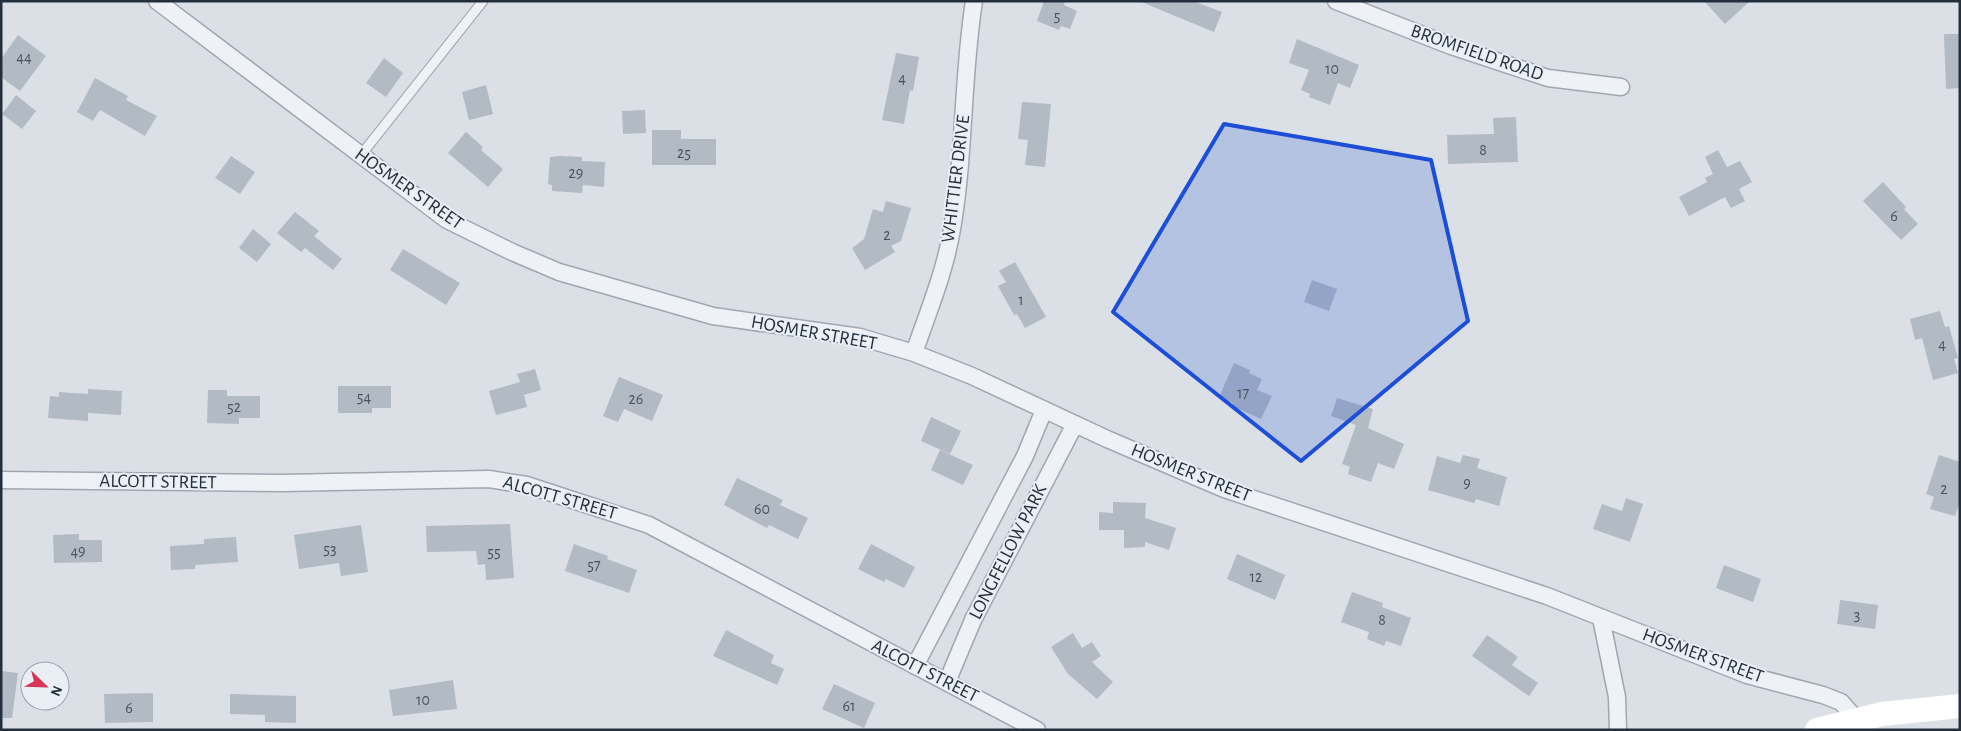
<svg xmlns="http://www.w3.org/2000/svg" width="1961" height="731" viewBox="0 0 1961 731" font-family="'Alegreya Sans',sans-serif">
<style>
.building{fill:#b2bac4}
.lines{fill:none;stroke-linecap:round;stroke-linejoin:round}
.lane-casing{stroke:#a0a7b1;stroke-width:11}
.street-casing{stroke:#a0a7b1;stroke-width:19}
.lane{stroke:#eef1f5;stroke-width:9}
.street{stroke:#eef1f5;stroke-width:16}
.secondary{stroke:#fff;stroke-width:24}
.marked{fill:#1d4ed8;fill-opacity:0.2;stroke:#1d4ed8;stroke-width:4;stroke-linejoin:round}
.labels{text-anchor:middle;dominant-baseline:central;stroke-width:4;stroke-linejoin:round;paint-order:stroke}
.number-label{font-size:16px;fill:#485260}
.street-label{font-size:19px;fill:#242f3e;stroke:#eaeff5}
</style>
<rect width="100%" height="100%" fill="#dbe0e7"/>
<path class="building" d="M 1044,1 L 1065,1 L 1064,5 L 1077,11 L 1070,29 L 1061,26 L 1059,30 L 1037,21 Z
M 1139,1 L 1193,1 L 1222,12 L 1214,32 Z
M 1704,1 L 1750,1 L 1725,24 Z
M 1944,34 L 1960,34 L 1960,88 L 1946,89 Z
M 18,35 L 46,56 L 20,91 L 1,77 L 1,59 Z
M 1297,39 L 1359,65 L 1350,88 L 1338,83 L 1330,105 L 1309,97 L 1310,94 L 1301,90 L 1309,70 L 1289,63 Z
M 896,53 L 919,57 L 913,91 L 910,90 L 904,124 L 882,120 Z
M 384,58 L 403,73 L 386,97 L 366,83 Z
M 95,78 L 128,96 L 126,100 L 157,116 L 145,136 L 100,110 L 93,121 L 77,112 Z
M 486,85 L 493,114 L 469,120 L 462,92 Z
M 16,95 L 36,111 L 22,129 L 2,114 Z
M 1022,102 L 1051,104 L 1045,167 L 1025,165 L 1028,140 L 1018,139 Z
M 645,110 L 646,133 L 623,134 L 622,111 Z
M 1516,117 L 1518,162 L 1448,164 L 1447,135 L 1494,134 L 1493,118 Z
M 652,130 L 681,130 L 681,139 L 716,139 L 716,165 L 652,165 Z
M 466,132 L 483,147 L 481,150 L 503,169 L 488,187 L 448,153 Z
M 1718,150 L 1727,167 L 1740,161 L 1752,182 L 1739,189 L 1745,201 L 1731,208 L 1725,197 L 1689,216 L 1679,197 L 1707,182 L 1705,178 L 1713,174 L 1705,157 Z
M 231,156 L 255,172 L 240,194 L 215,178 Z
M 560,156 L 582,157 L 582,161 L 605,162 L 604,187 L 583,185 L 582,193 L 552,191 L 552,185 L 548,184 L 550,157 Z
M 1883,182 L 1906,207 L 1904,209 L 1918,224 L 1901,240 L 1863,201 Z
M 886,201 L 911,208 L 901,241 L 891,246 L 895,252 L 865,270 L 852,248 L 864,239 L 873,209 L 883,212 Z
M 295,212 L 319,231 L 314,236 L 342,259 L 333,270 L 305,248 L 301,252 L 277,233 Z
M 253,229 L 271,244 L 257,262 L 239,248 Z
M 403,249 L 460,283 L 446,305 L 390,270 Z
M 1015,262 L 1046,317 L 1025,328 L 1017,314 L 1014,315 L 998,286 L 1006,282 L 999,271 Z
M 1312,280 L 1337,289 L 1329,311 L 1304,302 Z
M 1940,311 L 1945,327 L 1949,326 L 1958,358 L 1954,359 L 1958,373 L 1933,380 L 1922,338 L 1915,340 L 1910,319 Z
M 1234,363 L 1250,370 L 1249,373 L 1262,379 L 1257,390 L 1272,396 L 1261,419 L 1232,406 L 1233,403 L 1219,397 Z
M 535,369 L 541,390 L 524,395 L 527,407 L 496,415 L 489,391 L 520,382 L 517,374 Z
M 619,377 L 663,395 L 652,421 L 624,409 L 618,422 L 603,416 Z
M 338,386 L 391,386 L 391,408 L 372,408 L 372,413 L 338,413 Z
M 88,389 L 122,391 L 121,415 L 88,413 L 88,421 L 48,418 L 50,396 L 59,397 L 59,392 L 88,394 Z
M 208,390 L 227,390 L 227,396 L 260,396 L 260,418 L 239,418 L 239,424 L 207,423 Z
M 1337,398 L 1373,409 L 1368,428 L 1404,444 L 1394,469 L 1378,463 L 1371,482 L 1348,474 L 1350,467 L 1342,464 L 1356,425 L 1331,416 Z
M 931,417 L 961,431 L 950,454 L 921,441 Z
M 940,450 L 973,465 L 963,485 L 931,470 Z
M 1463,455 L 1480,459 L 1477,468 L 1507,477 L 1499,506 L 1476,499 L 1474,503 L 1428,490 L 1437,456 L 1460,463 Z
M 1939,455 L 1960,462 L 1960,502 L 1955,516 L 1930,509 L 1934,497 L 1926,494 Z
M 737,478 L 783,500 L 780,505 L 808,518 L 798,539 L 769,525 L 767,528 L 724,505 Z
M 1626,498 L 1643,504 L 1630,542 L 1593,529 L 1602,504 L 1622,511 Z
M 1113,502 L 1146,503 L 1145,518 L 1176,528 L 1169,550 L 1145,542 L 1145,547 L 1124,548 L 1124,530 L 1099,530 L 1099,512 L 1113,513 Z
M 510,524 L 514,578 L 486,580 L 485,564 L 478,565 L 476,551 L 427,552 L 426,526 Z
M 361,525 L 368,572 L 341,576 L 339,563 L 299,569 L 294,535 Z
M 79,534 L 79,540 L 102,540 L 102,562 L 54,563 L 53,535 Z
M 236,537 L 238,562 L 195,565 L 195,569 L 171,570 L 170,546 L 204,544 L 204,539 Z
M 574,544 L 608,556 L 607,559 L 637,570 L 629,593 L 565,571 Z
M 871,544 L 915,567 L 904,588 L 886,579 L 884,582 L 858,569 Z
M 1237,554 L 1285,575 L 1275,600 L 1227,579 Z
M 1724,565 L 1761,579 L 1753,602 L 1716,588 Z
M 1352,592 L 1383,603 L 1382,607 L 1411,618 L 1401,646 L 1386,641 L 1384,646 L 1367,639 L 1369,632 L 1341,622 Z
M 1840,600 L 1878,605 L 1875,629 L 1837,624 Z
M 726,630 L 774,655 L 771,663 L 784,669 L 777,685 L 713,656 Z
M 1073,633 L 1082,648 L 1092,642 L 1101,656 L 1092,662 L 1113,682 L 1097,699 L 1068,674 L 1051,647 Z
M 1487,635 L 1518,657 L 1512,665 L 1538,683 L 1529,696 L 1472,656 Z
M 1,671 L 18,673 L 12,718 L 1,718 Z
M 453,680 L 457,709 L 393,716 L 389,690 Z
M 834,684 L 875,703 L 864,728 L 822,709 Z
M 153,693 L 153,722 L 105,723 L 104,694 Z
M 230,694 L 296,696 L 296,723 L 265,722 L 265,715 L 230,714 Z"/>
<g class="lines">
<g class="lane-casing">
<path id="lane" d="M 361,155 L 483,1"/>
</g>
<g class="street-casing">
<path id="street" d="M 157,1 L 447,220 L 512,252 L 559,272 L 713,316 L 860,337 L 914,353 L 972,376 L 1107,439 L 1224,489 L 1547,596 L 1747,675 L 1823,695 L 1841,702 L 1856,719
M 1336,1 L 1451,46 L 1548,78 L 1621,87
M 914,353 C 928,312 945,272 952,229 C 965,154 962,77 974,1
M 1,480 L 282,483 L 489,479 L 527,485 L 649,525 L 1037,730
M 1601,618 L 1617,697 L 1618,730
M 915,666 L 1025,456 L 1044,410
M 947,682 L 973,620 L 1075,424"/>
</g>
<use href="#lane" class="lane"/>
<use href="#street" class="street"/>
<path class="secondary" d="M 1817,730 L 1882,714 L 1960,706"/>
</g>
<path class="marked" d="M 1224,124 L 1431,160 L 1468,321 L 1301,461 L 1113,312 Z"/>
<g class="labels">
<g class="number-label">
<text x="1057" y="16">5</text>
<text x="24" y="57">44</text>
<text x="1332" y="69">10</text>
<text x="902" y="78">4</text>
<text x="1483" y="150">8</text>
<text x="684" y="153">25</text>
<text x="576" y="173">29</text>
<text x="1894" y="216">6</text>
<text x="887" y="235">2</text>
<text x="1021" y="300">1</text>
<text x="1942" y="344">4</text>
<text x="1243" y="393">17</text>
<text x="364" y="397">54</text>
<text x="636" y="399">26</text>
<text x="234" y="407">52</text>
<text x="1467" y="483">9</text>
<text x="1944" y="489">2</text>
<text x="762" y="509">60</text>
<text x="330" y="549">53</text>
<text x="78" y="551">49</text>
<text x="494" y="552">55</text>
<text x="594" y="565">57</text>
<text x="1256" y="577">12</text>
<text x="1857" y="615">3</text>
<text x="1382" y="620">8</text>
<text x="423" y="700">10</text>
<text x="849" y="706">61</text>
<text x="129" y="708">6</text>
</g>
<g class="street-label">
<text transform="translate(1477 53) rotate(19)">BROMFIELD ROAD</text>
<text transform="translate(956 179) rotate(-83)">WHITTIER DRIVE</text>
<text transform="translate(409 189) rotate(35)">HOSMER STREET</text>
<text transform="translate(814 333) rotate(10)">HOSMER STREET</text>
<text transform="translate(1191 473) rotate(22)">HOSMER STREET</text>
<text transform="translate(158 482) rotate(1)">ALCOTT STREET</text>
<text transform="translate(560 498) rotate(16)">ALCOTT STREET</text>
<text transform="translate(1008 552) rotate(-63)">LONGFELLOW PARK</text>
<text transform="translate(1703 656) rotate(20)">HOSMER STREET</text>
<text transform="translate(925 671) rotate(27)">ALCOTT STREET</text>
</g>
</g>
<rect width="1961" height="731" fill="none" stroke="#242f3e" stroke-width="5"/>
<g transform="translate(45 686) rotate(113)"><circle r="24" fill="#eaeff5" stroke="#9ba2ac"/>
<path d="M0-4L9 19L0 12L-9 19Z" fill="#d83457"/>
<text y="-8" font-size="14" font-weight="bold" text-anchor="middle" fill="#242f3e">N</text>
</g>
</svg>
